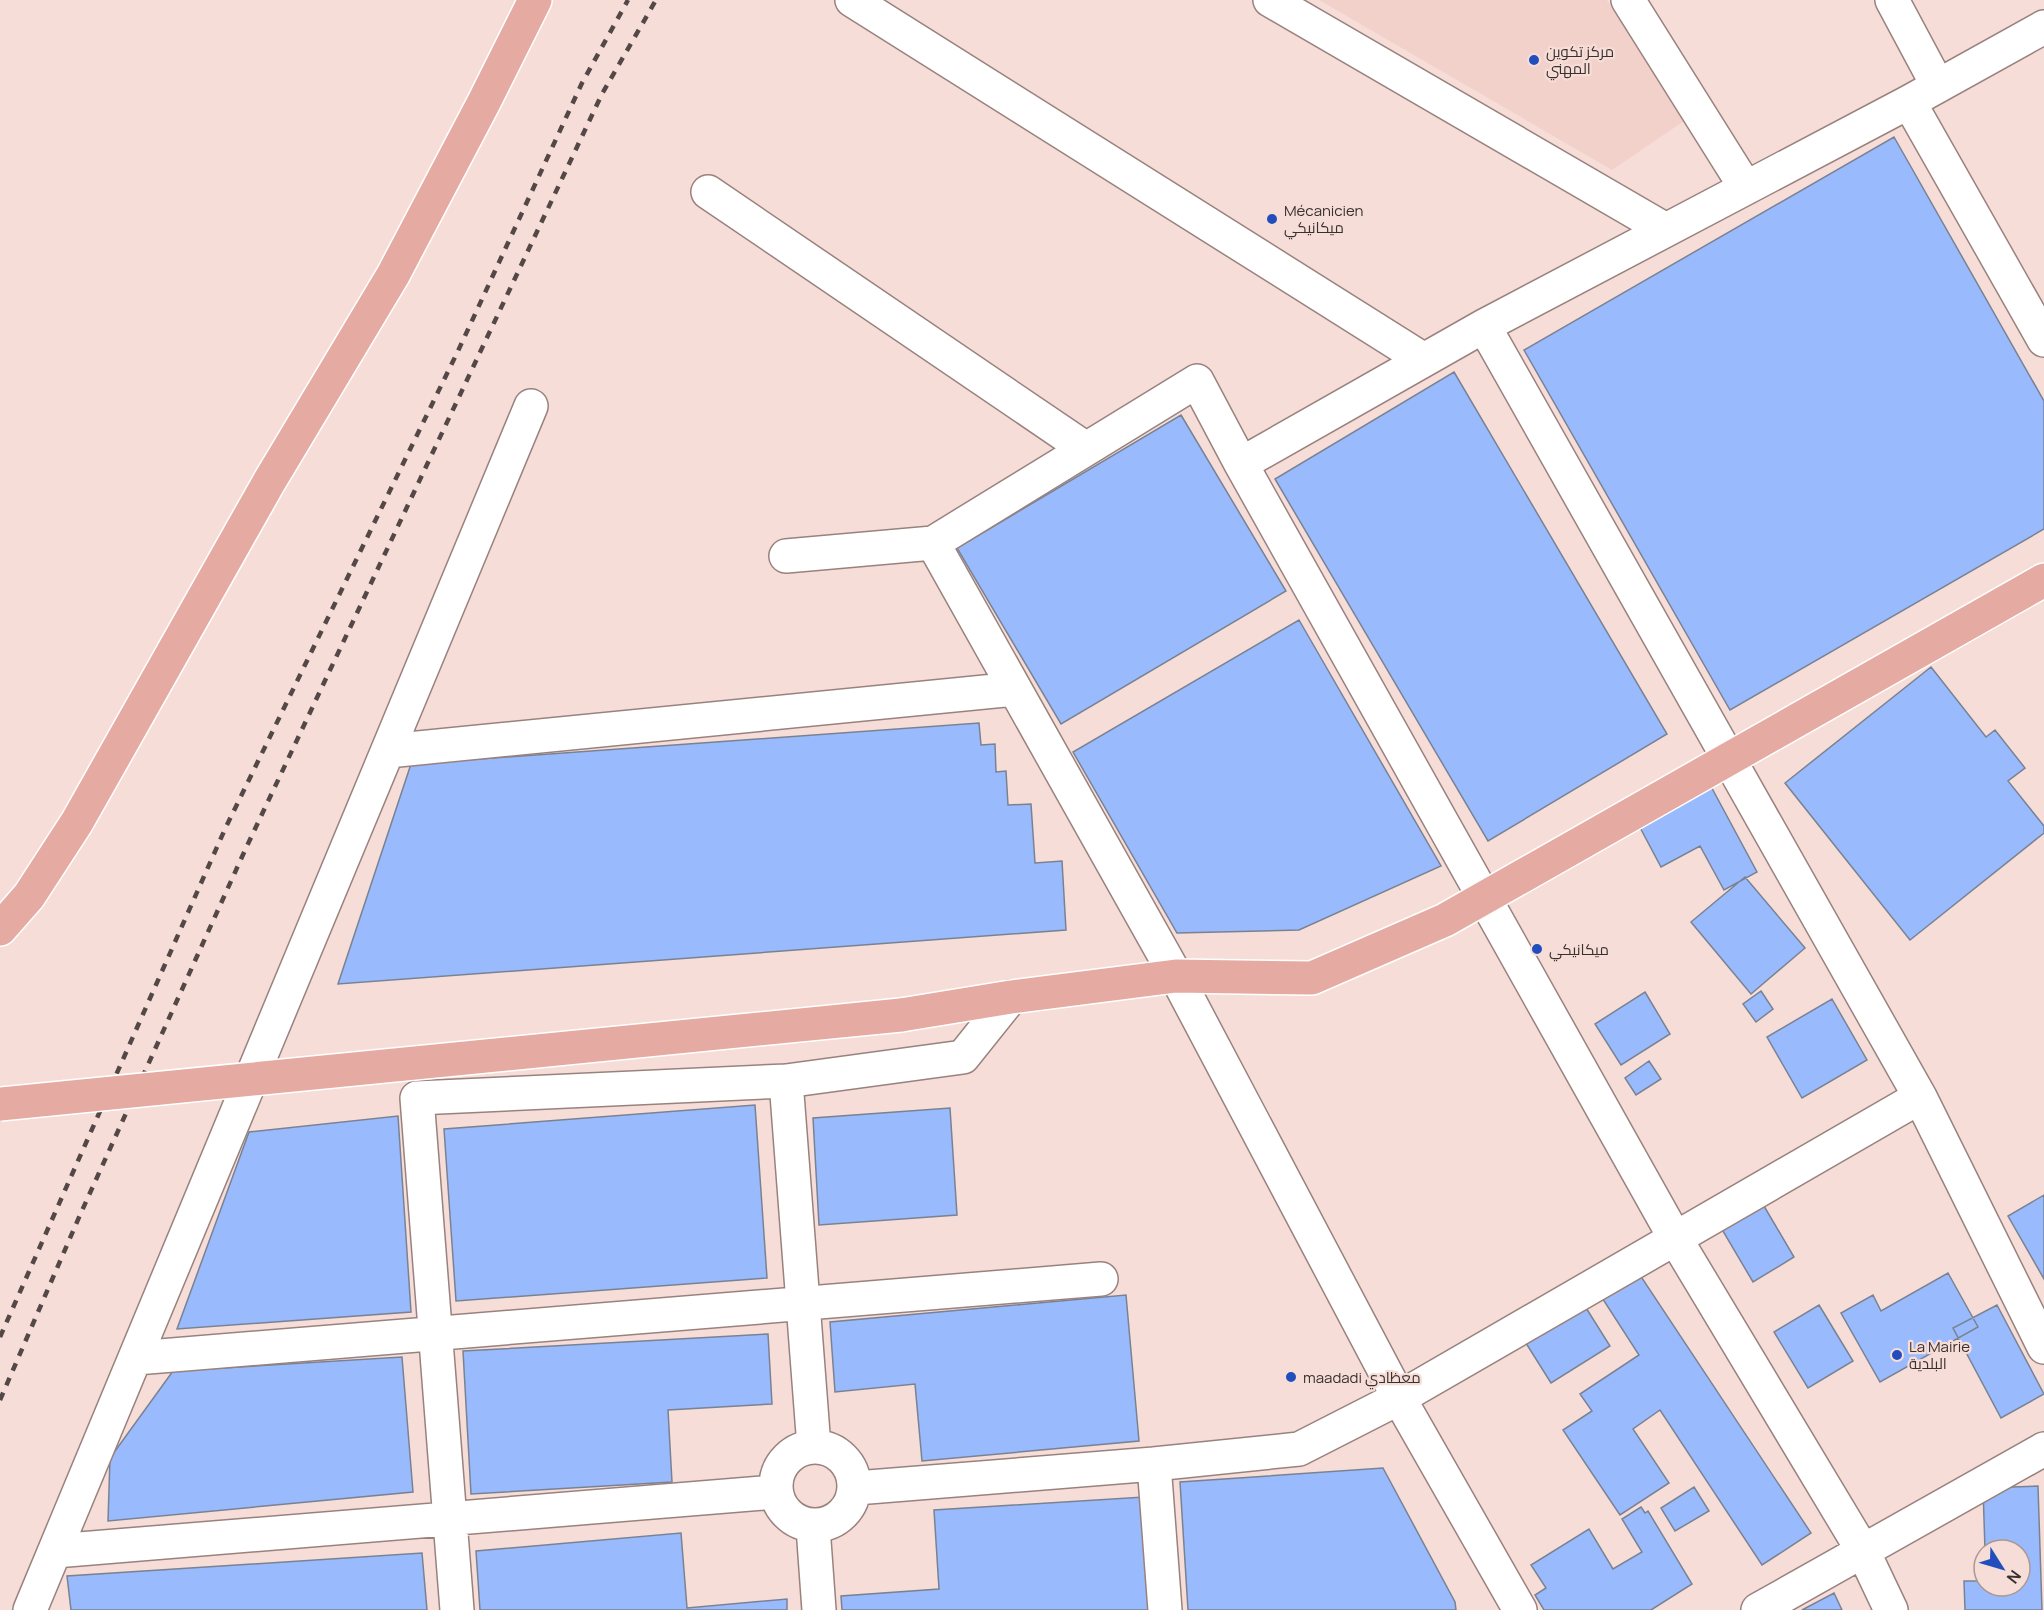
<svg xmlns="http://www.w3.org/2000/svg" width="2044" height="1610" viewBox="0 0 2044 1610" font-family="Manrope,Cairo,sans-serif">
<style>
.built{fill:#f3d1cb}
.building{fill:#99bafd;stroke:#798293;stroke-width:1.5}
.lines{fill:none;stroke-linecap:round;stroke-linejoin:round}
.minor-casing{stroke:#99827e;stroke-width:36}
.major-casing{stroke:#fff;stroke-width:36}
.minor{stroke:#fff;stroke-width:33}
.major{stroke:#e5aaa1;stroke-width:33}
.rail{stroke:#534846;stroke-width:4.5;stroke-dasharray:8 8;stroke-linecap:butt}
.major-bridge-casing{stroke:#fff;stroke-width:36;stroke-linecap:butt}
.major-bridge{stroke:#e5aaa1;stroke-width:33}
.poi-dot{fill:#214ebc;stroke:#f6ddd8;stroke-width:2}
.labels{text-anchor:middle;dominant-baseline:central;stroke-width:4.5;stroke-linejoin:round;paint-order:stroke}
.poi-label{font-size:15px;fill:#3a312f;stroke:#f6ddd8;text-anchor:start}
</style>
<rect width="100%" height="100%" fill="#f6ddd8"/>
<path class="built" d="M 1319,0 L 1607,0 L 1684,121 L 1612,170 Z"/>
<path class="building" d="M 1894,137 L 2044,401 L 2044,529 L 1730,710 L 1524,350 Z
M 1454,372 L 1667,734 L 1488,841 L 1275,479 Z
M 1181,415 L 1286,591 L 1061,724 L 957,548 Z
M 1299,620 L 1441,866 L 1299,930 L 1177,933 L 1073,752 Z
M 1931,667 L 1986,737 L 1995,730 L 2025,768 L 2008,781 L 2044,826 L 2044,833 L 1910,940 L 1785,783 Z
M 979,723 L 981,745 L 995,744 L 996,772 L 1006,771 L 1008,805 L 1031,804 L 1035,863 L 1062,861 L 1066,930 L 338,984 L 411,764 Z
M 1707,779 L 1757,872 L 1724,890 L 1700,846 L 1661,867 L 1635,818 Z
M 1745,877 L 1805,948 L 1751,994 L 1691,922 Z
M 1761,991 L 1773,1009 L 1756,1022 L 1743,1004 Z
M 1645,992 L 1670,1034 L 1621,1065 L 1595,1024 Z
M 1832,999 L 1867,1060 L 1802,1098 L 1767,1037 Z
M 1649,1061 L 1661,1079 L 1636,1095 L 1625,1078 Z
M 755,1105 L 767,1278 L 456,1301 L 444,1129 Z
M 950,1108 L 957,1215 L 819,1225 L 813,1118 Z
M 398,1116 L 411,1312 L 177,1329 L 249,1132 Z
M 2044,1195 L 2044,1279 L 2008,1216 Z
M 1761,1201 L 1794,1257 L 1753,1282 L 1720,1226 Z
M 1634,1266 L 1811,1533 L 1762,1565 L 1660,1410 L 1633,1429 L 1669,1483 L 1620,1515 L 1563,1430 L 1592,1411 L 1580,1394 L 1639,1355 L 1597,1290 Z
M 1948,1273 L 1978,1327 L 1880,1382 L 1841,1313 L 1873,1295 L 1881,1311 Z
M 1126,1295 L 1139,1441 L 922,1461 L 915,1384 L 835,1392 L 830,1322 Z
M 1583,1303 L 1610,1346 L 1551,1383 L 1524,1340 Z
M 1819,1305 L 1853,1361 L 1808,1388 L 1774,1332 Z
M 1997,1305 L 2044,1394 L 2001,1418 L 1953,1328 Z
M 768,1334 L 772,1404 L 668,1410 L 672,1482 L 471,1494 L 463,1351 Z
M 402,1357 L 413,1492 L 108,1521 L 110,1458 L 173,1371 Z
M 1383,1468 L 1455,1602 L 1456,1610 L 1188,1610 L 1180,1482 Z
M 2038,1486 L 2042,1610 L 1965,1610 L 1964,1581 L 1984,1581 L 1984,1586 L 2020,1586 L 2020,1550 L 1985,1550 L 1983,1488 Z
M 1694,1487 L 1709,1511 L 1675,1531 L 1661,1508 Z
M 1144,1497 L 1151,1610 L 842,1610 L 841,1596 L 939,1589 L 934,1510 Z
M 1641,1507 L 1645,1513 L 1648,1511 L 1692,1584 L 1651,1610 L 1544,1610 L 1535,1595 L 1546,1588 L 1531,1565 L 1589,1529 L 1613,1569 L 1642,1552 L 1622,1519 Z
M 681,1533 L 687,1608 L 787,1599 L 787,1610 L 480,1610 L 476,1551 Z
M 422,1553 L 427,1610 L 71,1610 L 67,1576 Z
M 1834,1593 L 1842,1610 L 1802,1610 Z"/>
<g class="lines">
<g class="minor-casing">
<path id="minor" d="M 852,0 L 1424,360
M 1270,0 L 1666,230
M 1628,0 L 1746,188
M 1892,0 L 1938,86
M 1909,102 L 2044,340
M 708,192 L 1086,449
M 1484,326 L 1920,1097 L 2044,1347
M 1241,464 L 1675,1238 L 1863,1551 L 1891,1610
M 786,556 L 933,543
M 388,751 L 1015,689
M 786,1081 L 814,1447
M 136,1358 L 1101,1279
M776 1486a39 39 0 1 1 78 0a39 39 0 1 1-78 0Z
M 1154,1464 L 1299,1449 L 1399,1398 L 1920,1097
M 856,1488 L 1154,1464 L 1165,1610
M 813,1527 L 819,1610
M 55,1551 L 775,1492
M 30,1610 L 531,406
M 457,1610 L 417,1098 L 786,1081 L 963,1057 L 1011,997
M 1520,1610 L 1399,1398 L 1176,976 L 933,543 L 1197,381 L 1241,464 L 1484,326 L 1909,102 L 2044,27
M 1758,1610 L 2044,1449"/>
</g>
<g class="major-casing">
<path id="major" d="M 0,929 L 29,896 L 77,822 L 269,482 L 393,275 L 484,102 L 535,0
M 901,1015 L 1011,997 L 1176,976 L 1312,978 L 1445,920 L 2044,580"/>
</g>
<use href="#minor" class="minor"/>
<use href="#major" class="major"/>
<path class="rail" d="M 0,1337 L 225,829 L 458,351 L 582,83 L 628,0
M 0,1400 L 80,1215 L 246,848 L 602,94 L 656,0"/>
<g class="major-bridge-casing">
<path id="major-bridge" d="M 0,1104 L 901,1015"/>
</g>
<use href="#major-bridge" class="major-bridge"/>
</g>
<g class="poi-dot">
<circle cx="1534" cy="60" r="6"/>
<circle cx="1272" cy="219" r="6"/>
<circle cx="1537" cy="949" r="6"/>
<circle cx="1897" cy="1355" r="6"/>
<circle cx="1291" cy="1377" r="6"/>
</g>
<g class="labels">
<g class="poi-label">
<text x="1546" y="51">مركز تكوين<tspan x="1546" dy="17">المهني</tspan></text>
<text x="1284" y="210">Mécanicien<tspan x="1284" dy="17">ميكانيكي</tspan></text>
<text x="1549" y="949">ميكانيكي</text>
<text x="1909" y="1346">La Mairie<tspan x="1909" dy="17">البلدية</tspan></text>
<text x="1303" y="1377">maadadi معظادي</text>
</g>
</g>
<g transform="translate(2002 1568) rotate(127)"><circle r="28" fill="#f6ddd8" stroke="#ab9894" stroke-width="1.5"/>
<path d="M0-4.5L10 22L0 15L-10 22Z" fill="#214ebc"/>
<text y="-9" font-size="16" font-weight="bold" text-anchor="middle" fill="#3a312f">N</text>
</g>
</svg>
